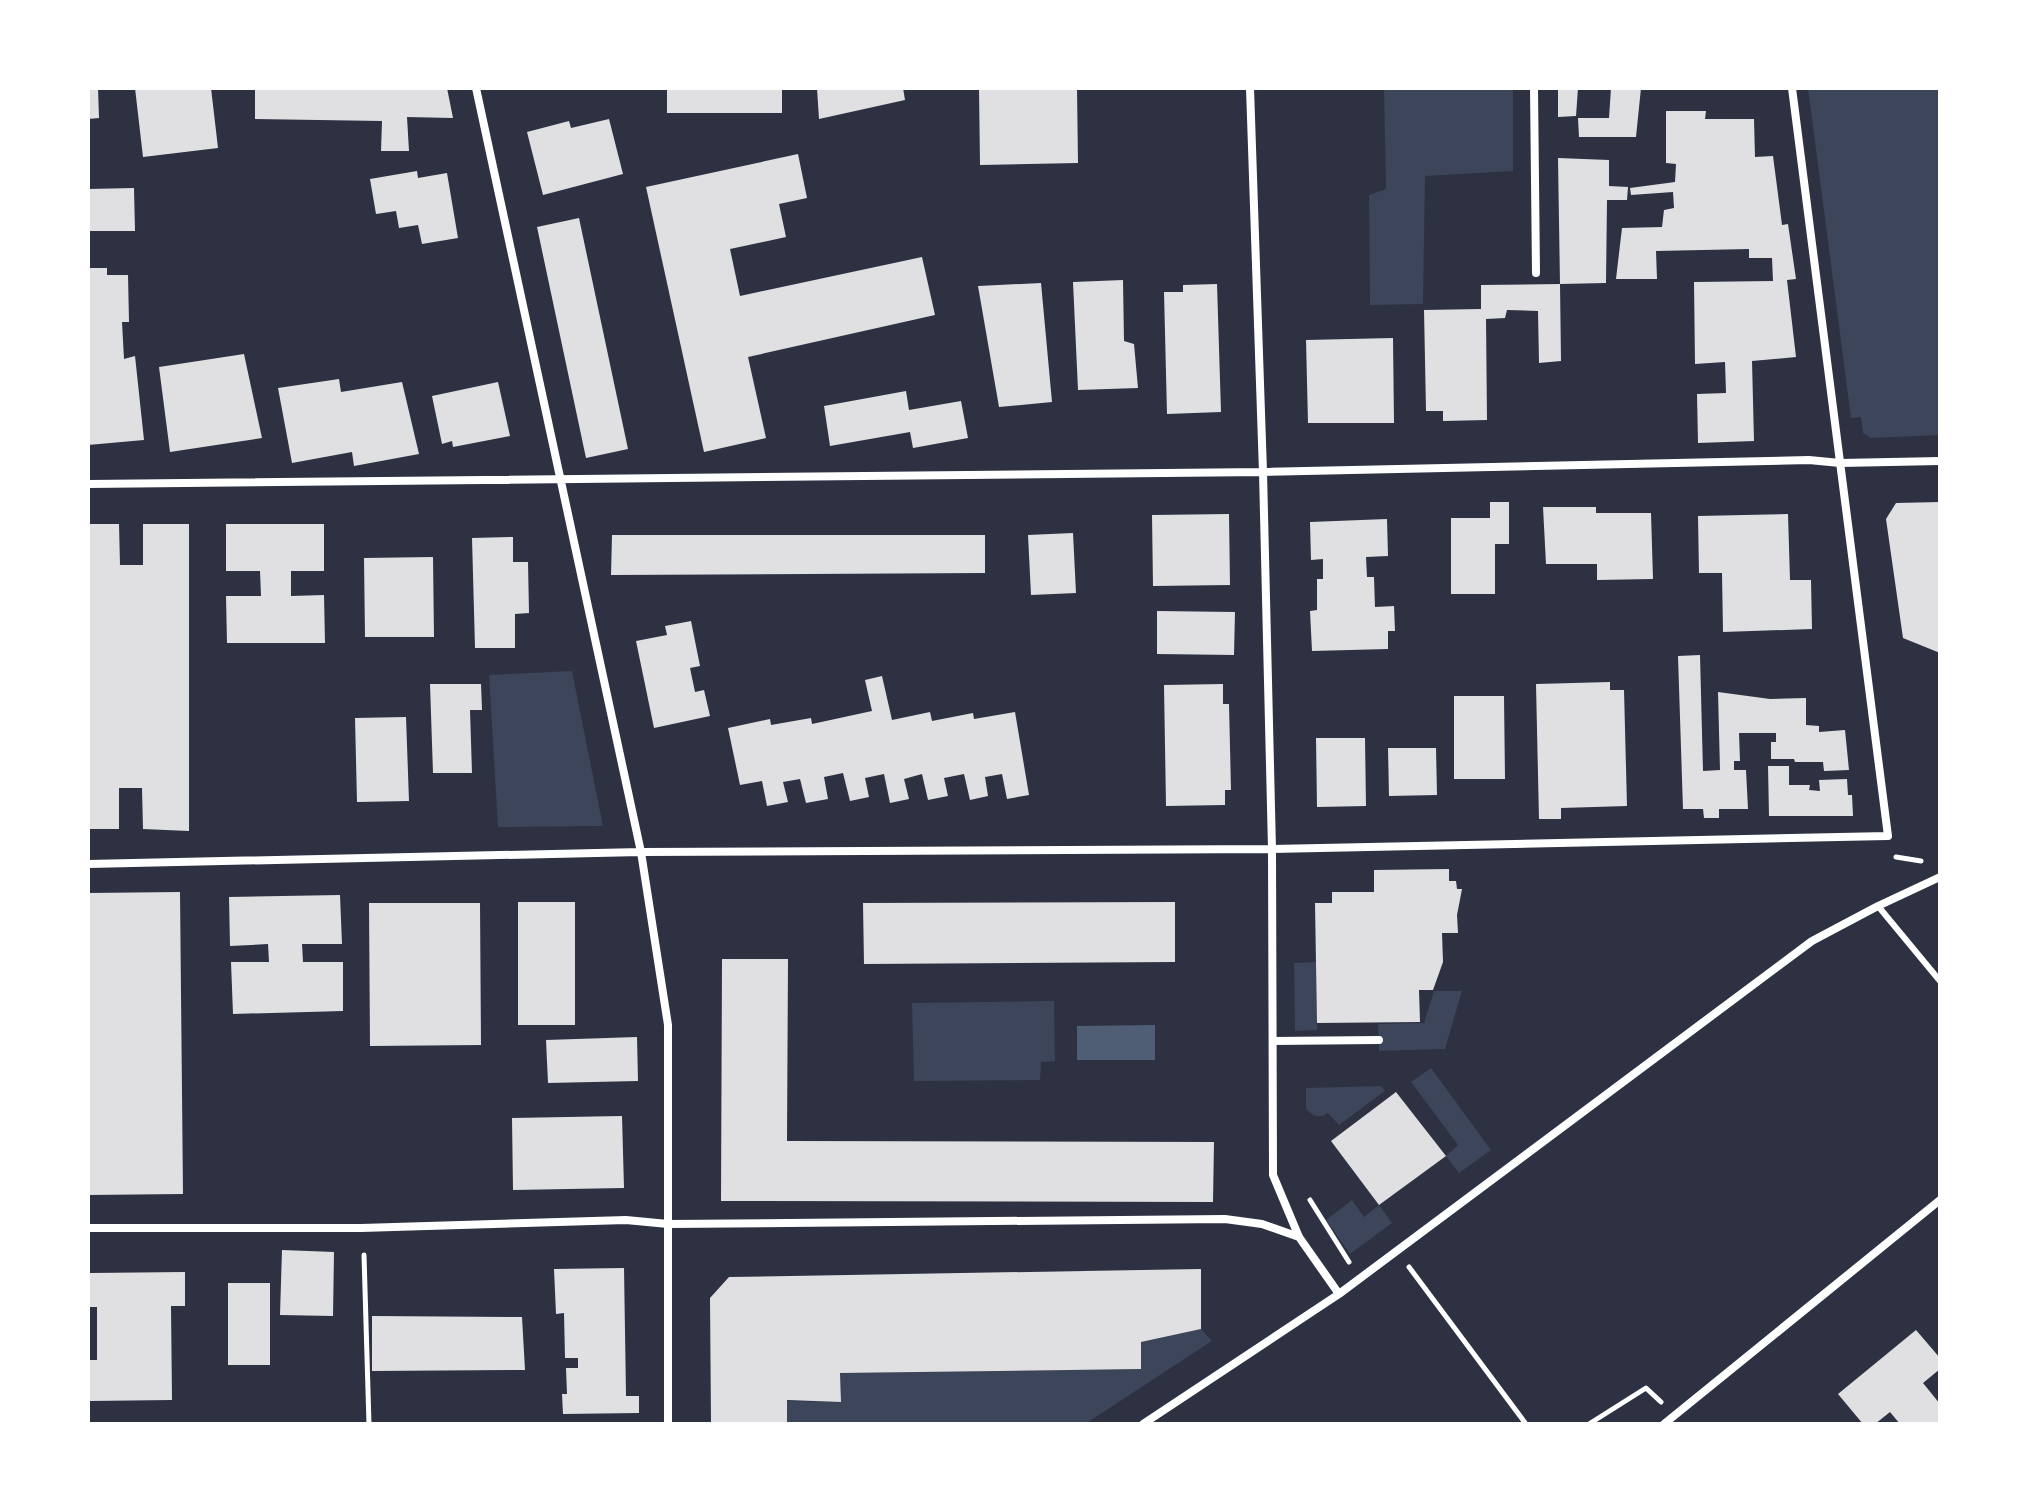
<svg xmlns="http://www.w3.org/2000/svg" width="2028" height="1512" viewBox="0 0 2028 1512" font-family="Barlow,sans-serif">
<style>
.green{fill:#3c4559}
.water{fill:#4f5d75}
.building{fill:#e0e0e3}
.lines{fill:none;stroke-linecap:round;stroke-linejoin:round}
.path{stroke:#fff;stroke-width:5}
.service{stroke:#fff;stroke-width:6}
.minor{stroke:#fff;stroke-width:8}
</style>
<rect width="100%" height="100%" fill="#2d3142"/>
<path class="green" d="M 1384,88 L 1513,88 L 1513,171 L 1425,176 L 1423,304 L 1370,305 L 1369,195 L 1386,189 Z
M 1808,88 L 1940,88 L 1940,435 L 1871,438 L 1863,433 L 1861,417 L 1851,418 Z
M 572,671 L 603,826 L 498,827 L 489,675 Z
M 1316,962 L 1317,1030 L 1295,1031 L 1294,963 Z
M 1434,991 L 1462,991 L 1445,1049 L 1379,1051 L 1378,1024 L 1424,1023 Z
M 1054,1001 L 1055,1061 L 1041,1062 L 1040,1080 L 914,1081 L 912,1003 Z
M 1431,1068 L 1491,1150 L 1459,1173 L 1446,1156 L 1458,1145 L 1411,1082 Z
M 1381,1086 L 1385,1091 L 1339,1125 L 1328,1113 C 1319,1119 1313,1116 1306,1109 L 1306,1088 Z
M 1352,1200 L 1364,1217 L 1379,1205 L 1392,1223 L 1350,1254 L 1326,1220 Z
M 1201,1329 L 1212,1341 L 1085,1424 L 787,1424 L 787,1401 L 841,1402 L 840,1373 L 1140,1369 L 1141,1342 Z"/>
<path class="water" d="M 1155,1025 L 1155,1060 L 1077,1060 L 1077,1026 Z"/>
<path class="building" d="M 88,88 L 98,88 L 99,118 L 88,119 Z
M 135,88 L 211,88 L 218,148 L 143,157 Z
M 255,88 L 447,88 L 453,118 L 407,117 L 409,151 L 381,151 L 382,121 L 255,119 Z
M 667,88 L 782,88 L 782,113 L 667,113 Z
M 817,88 L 903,88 L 905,100 L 819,119 Z
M 979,88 L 1077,88 L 1078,163 L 980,165 Z
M 1558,88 L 1578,88 L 1576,116 L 1558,117 Z
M 1611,88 L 1641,88 L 1636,137 L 1579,137 L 1578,118 L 1609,118 Z
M 1666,111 L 1706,111 L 1705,119 L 1754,119 L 1755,157 L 1773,156 L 1782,225 L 1788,224 L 1796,279 L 1787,280 L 1796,357 L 1752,361 L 1754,441 L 1698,443 L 1697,394 L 1726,393 L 1725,362 L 1695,364 L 1694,282 L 1773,281 L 1772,258 L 1749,258 L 1749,249 L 1656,251 L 1657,279 L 1616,279 L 1622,228 L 1662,227 L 1664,210 L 1674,208 L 1673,192 L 1631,195 L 1630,188 L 1675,182 L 1676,164 L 1666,163 Z
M 609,119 L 623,174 L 543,195 L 527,132 L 569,121 L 571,128 Z
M 798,154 L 807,198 L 779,204 L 786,237 L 730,249 L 740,296 L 922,257 L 935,315 L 748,357 L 766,438 L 704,452 L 646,187 Z
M 1558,158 L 1609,160 L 1609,186 L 1628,187 L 1627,200 L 1607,200 L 1606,283 L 1560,284 Z
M 417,171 L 418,178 L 447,173 L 458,238 L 422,244 L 418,225 L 399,228 L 396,211 L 376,214 L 370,179 Z
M 134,188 L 135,231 L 88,231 L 88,189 Z
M 579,218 L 628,449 L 586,458 L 537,227 Z
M 88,268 L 107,268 L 107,275 L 128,275 L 129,322 L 122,322 L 124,359 L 135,356 L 144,440 L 88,445 Z
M 1123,280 L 1124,341 L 1134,344 L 1138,388 L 1078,390 L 1073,282 Z
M 1041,283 L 1052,402 L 999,407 L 978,286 Z
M 1217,284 L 1221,412 L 1167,414 L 1164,292 L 1183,292 L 1183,285 Z
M 1560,284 L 1561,361 L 1539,363 L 1538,311 L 1507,310 L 1505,318 L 1486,319 L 1487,420 L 1443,421 L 1443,411 L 1426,411 L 1424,310 L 1481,309 L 1481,285 Z
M 1393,338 L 1394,423 L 1308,423 L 1306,340 Z
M 244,354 L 262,438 L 170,452 L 159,367 Z
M 339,379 L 341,392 L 402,382 L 419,454 L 354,466 L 352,452 L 292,463 L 278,388 Z
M 498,382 L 510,436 L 453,447 L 452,441 L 442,444 L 432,396 Z
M 906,391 L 909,410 L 961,401 L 968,438 L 913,448 L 910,432 L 830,446 L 824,406 Z
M 1490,502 L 1509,502 L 1509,544 L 1495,544 L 1495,594 L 1451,594 L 1451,518 L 1490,518 Z
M 1940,502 L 1940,653 L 1903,638 L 1886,519 L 1896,503 Z
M 1543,507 L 1596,507 L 1596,513 L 1651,513 L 1653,579 L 1597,580 L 1597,564 L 1546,564 Z
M 1229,514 L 1230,585 L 1153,586 L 1152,515 Z
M 1788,514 L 1790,580 L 1811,580 L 1812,629 L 1723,632 L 1722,573 L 1699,573 L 1698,516 Z
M 1387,519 L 1388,556 L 1366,557 L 1367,577 L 1374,577 L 1375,607 L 1394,606 L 1395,631 L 1388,631 L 1388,649 L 1312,651 L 1310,611 L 1317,610 L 1317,579 L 1323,579 L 1323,559 L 1311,560 L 1310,522 Z
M 88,524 L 119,524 L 120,565 L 143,565 L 143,524 L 189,524 L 189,831 L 143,829 L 142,788 L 119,788 L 119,829 L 88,829 Z
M 226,524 L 324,524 L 324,571 L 291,571 L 291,596 L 324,595 L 325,643 L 227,643 L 226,596 L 261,596 L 260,571 L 226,571 Z
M 1073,533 L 1076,593 L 1031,595 L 1028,535 Z
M 612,535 L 985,535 L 985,573 L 611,575 Z
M 513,537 L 513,562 L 528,562 L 529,613 L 515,614 L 515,648 L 475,648 L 472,538 Z
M 433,557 L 434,637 L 365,637 L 364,558 Z
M 1157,611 L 1235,612 L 1234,655 L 1157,654 Z
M 691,621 L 700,666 L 690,668 L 695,692 L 704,690 L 710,716 L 654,728 L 636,641 L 667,635 L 665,626 Z
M 1700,655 L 1703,771 L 1720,770 L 1718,692 L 1770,699 L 1806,698 L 1806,725 L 1819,726 L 1819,732 L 1845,730 L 1849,770 L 1824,771 L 1823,762 L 1795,762 L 1794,759 L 1771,759 L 1771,742 L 1776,742 L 1776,733 L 1739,733 L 1740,761 L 1734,761 L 1734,770 L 1746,770 L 1748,809 L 1719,809 L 1719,818 L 1704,818 L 1703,809 L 1683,809 L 1678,656 Z
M 882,676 L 892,720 L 930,712 L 932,721 L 973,713 L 974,719 L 1015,712 L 1029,795 L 1007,799 L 1002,774 L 985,777 L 988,796 L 970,800 L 964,774 L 944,778 L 948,796 L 928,800 L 922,774 L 904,779 L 909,799 L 890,803 L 884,774 L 865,778 L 869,797 L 850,801 L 843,773 L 824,777 L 828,799 L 806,803 L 800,779 L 783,782 L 788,802 L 767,806 L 762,781 L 740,785 L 728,728 L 770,719 L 771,725 L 811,718 L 812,724 L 872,711 L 865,680 Z
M 1610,682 L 1610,690 L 1624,690 L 1627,806 L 1561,808 L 1561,819 L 1539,819 L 1536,684 Z
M 430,684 L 481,684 L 482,710 L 470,710 L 472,773 L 433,773 Z
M 1223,684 L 1223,704 L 1229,704 L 1231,790 L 1225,790 L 1225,805 L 1166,806 L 1164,685 Z
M 1454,696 L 1504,696 L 1505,779 L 1454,779 Z
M 406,717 L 409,801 L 357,802 L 355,718 Z
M 1316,738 L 1365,738 L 1366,806 L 1317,807 Z
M 1388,748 L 1436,748 L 1437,795 L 1389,796 Z
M 1768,766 L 1789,766 L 1789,785 L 1810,785 L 1809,790 L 1820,791 L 1819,780 L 1847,779 L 1848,795 L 1852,795 L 1853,816 L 1769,816 Z
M 1449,869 L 1449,881 L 1456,881 L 1457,889 L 1462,889 L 1457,915 L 1458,933 L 1442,933 L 1443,962 L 1433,990 L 1419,990 L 1420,1022 L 1317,1023 L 1315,903 L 1332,903 L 1332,892 L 1374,892 L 1374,870 Z
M 180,892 L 183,1194 L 88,1195 L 88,893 Z
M 340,895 L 342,944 L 302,944 L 303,962 L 343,962 L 343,1011 L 233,1014 L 231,962 L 269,962 L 268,944 L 230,946 L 229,897 Z
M 518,902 L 575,902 L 575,1025 L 518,1025 Z
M 1175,902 L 1175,962 L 864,964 L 863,903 Z
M 369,903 L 480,903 L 481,1045 L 370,1046 Z
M 722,959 L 788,959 L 787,1141 L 1214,1142 L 1213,1202 L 721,1201 Z
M 637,1037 L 638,1081 L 548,1083 L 546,1040 Z
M 1396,1092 L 1446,1156 L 1379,1205 L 1331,1141 Z
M 622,1116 L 624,1188 L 513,1190 L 512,1118 Z
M 282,1250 L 334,1252 L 333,1316 L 280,1315 Z
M 624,1268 L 626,1396 L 639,1396 L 639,1413 L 563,1414 L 562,1394 L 567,1394 L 566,1368 L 578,1368 L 578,1358 L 565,1358 L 564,1313 L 556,1314 L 554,1269 Z
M 1201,1269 L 1201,1329 L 1141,1342 L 1141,1369 L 840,1373 L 841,1402 L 787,1400 L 787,1424 L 711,1424 L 710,1298 L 729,1277 Z
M 185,1272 L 185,1306 L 171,1306 L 172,1400 L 90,1401 L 89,1360 L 97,1360 L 97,1307 L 90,1307 L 90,1273 Z
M 228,1283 L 270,1283 L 270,1365 L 228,1365 Z
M 372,1316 L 522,1317 L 525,1370 L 372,1371 Z
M 1916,1330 L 1940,1358 L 1940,1369 L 1923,1383 L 1940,1404 L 1940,1424 L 1900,1424 L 1890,1412 L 1875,1424 L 1863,1424 L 1838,1394 Z"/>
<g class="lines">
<path class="path" d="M 1896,857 L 1921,861
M 1310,1200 L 1349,1262
M 364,1255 L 369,1424
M 1409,1267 L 1526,1424
M 1589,1424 L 1646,1388 L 1661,1402"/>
<path class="service" d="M 1878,906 L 1940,981"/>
<path class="minor" d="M 476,88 L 641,852 L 668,1025 L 668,1424
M 1250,88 L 1263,472 L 1272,849 L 1273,1175 L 1299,1237 L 1339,1294
M 1534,88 L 1536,273
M 88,484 L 1263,472 L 1809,460 L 1840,463 L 1940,461
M 88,864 L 641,852 L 1272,849 L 1888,836 L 1792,88
M 1273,1041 L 1379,1040
M 88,1228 L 361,1228 L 626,1220 L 668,1224 L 1225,1219 L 1262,1224 L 1299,1237
M 1143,1424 L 1339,1294 L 1812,941 L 1878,906 L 1940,877
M 1664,1424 L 1940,1200"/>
</g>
<rect width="2028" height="1512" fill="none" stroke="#ffffff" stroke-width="180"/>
</svg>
